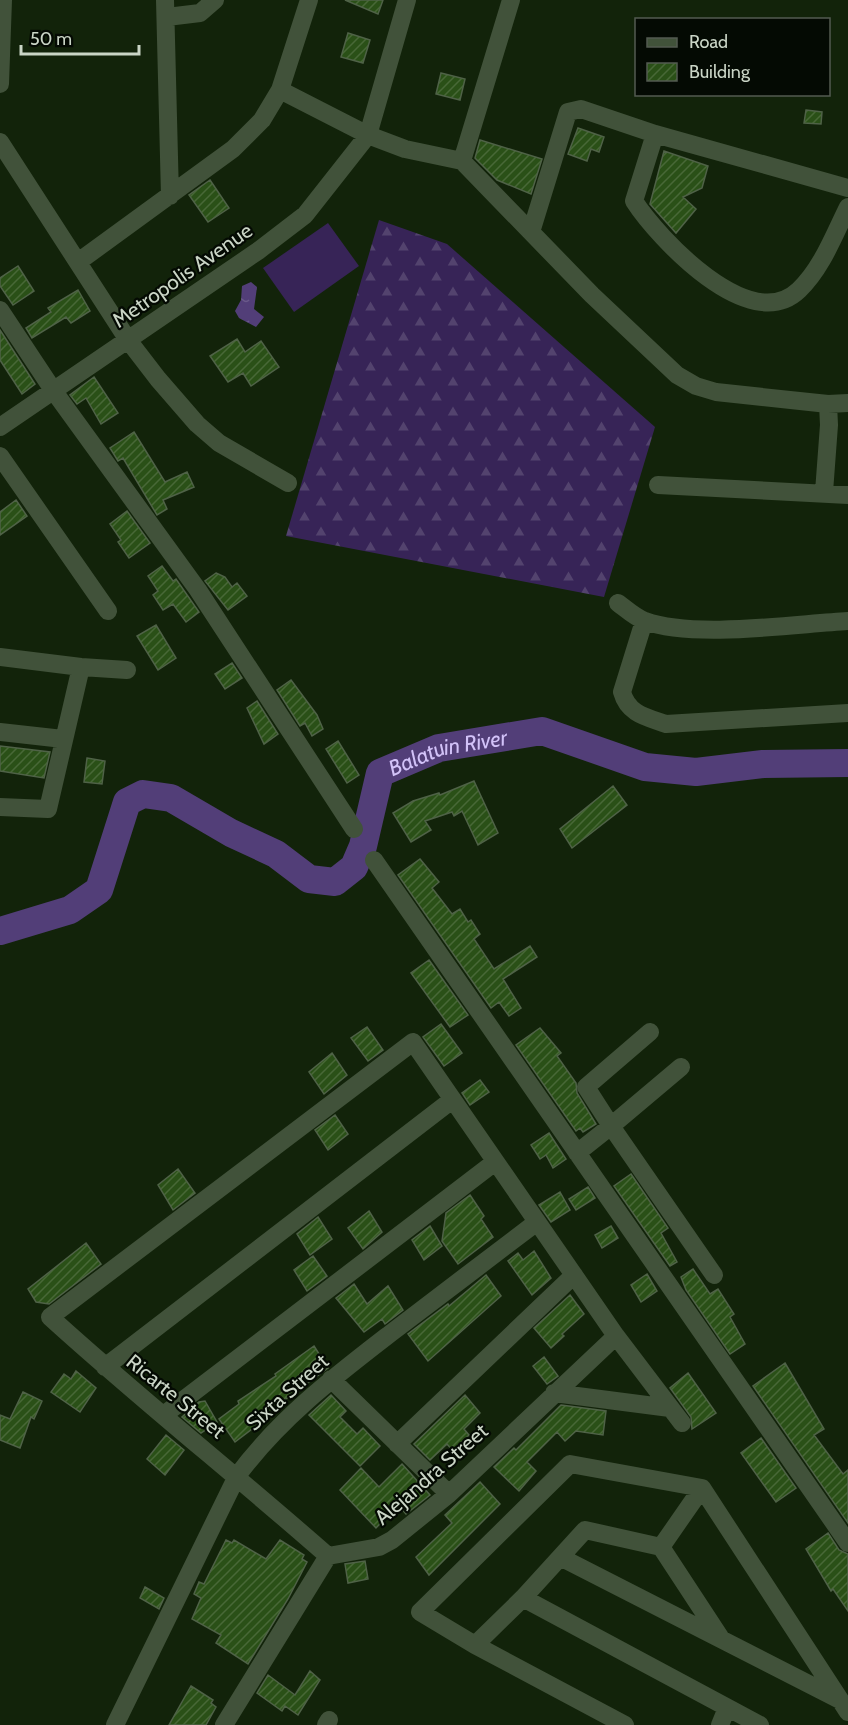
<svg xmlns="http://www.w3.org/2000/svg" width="848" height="1725" viewBox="0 0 848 1725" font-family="Cabin,sans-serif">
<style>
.forest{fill:url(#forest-firs)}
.park{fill:#372457}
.water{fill:url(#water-ripples)}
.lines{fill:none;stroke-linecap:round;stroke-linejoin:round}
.river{stroke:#523e78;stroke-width:28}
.building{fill:url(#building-hatch);stroke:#4f6247;stroke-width:1.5}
.minor{stroke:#41523a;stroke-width:18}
.labels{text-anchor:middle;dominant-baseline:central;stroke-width:4.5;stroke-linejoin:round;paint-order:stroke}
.street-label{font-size:21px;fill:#cad5c6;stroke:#040a03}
.water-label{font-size:22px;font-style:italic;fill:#d2c2f8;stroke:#040a03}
</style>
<defs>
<pattern id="forest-firs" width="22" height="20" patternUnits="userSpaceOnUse" patternTransform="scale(1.5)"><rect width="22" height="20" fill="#372457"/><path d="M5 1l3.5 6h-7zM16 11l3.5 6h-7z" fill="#53436e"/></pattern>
<pattern id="water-ripples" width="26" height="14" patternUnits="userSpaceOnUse" patternTransform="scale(1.5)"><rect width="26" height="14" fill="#523e78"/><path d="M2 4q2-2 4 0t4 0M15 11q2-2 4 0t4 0" fill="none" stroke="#6a598a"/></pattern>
<pattern id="building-hatch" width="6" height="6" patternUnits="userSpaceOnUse" patternTransform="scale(1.5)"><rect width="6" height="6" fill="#2a5017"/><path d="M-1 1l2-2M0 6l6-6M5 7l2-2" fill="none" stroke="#486837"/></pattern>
</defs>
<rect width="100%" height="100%" fill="#12230a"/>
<path class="forest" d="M 379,220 L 447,244 L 655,427 L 604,597 L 286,536 Z"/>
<path class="park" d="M 328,223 L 359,266 L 294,312 L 263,268 Z"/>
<path class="water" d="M 251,282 L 257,287 L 254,309 L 264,317 L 256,327 L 239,318 L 235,311 L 241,300 L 242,286 Z"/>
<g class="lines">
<path class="river" id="s1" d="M 0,931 L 70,910 L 99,890 L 127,802 L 143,794 L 171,798 L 231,833 L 276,854 L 309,879 L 335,882 L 354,867 L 363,846 L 380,773 L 439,748 L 542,731 L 645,767 L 696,772 L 763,764 L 848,763"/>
</g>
<path class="building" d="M 345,0 L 383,0 L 378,14 Z
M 348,33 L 370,40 L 363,63 L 341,57 Z
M 441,73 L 465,79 L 460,100 L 436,94 Z
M 806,110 L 822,112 L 821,124 L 804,123 Z
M 578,128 L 604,137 L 599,152 L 591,149 L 587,161 L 568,154 Z
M 480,140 L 542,159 L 531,194 L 497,180 L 475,158 Z
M 664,151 L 708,166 L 702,188 L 683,197 L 696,209 L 676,233 L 650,204 Z
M 210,180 L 229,208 L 208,222 L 189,195 Z
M 18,266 L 34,291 L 13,305 L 0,286 L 0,278 Z
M 78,290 L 90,311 L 71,323 L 66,317 L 32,338 L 26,328 L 51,312 L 48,308 Z
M 0,330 L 35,384 L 22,394 L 0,360 Z
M 237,339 L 245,352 L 261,341 L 279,367 L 251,386 L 243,373 L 228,382 L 210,356 Z
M 94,377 L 118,413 L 101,424 L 86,398 L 77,404 L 70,395 Z
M 134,432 L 165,482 L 187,472 L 194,487 L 163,500 L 167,509 L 157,515 L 123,458 L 118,461 L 110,448 Z
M 16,500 L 27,516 L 0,535 L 0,512 Z
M 127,511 L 150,543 L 129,558 L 118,542 L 121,540 L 110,524 Z
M 162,566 L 173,581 L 176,579 L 199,612 L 186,622 L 173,604 L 163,610 L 153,595 L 158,591 L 148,576 Z
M 216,573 L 225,577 L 232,587 L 237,583 L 247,596 L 228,610 L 205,581 Z
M 156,625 L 176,658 L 158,670 L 137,636 Z
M 232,663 L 242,678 L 225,689 L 215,674 Z
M 291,680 L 317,715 L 323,729 L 312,736 L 305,723 L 300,726 L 277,690 Z
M 257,701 L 278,734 L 264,744 L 247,708 Z
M 338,741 L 359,775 L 347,783 L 326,749 Z
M 0,746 L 50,752 L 44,778 L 0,771 Z
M 87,758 L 105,761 L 102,784 L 84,782 Z
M 474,781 L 498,833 L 478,845 L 462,811 L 454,816 L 452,812 L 425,821 L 431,830 L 411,842 L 393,813 L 413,801 L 439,793 L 440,795 Z
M 613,786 L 627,805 L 572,848 L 560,829 Z
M 420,859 L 439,882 L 432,888 L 452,914 L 460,909 L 468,922 L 471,920 L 480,934 L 474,939 L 494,969 L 530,946 L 537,957 L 503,979 L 521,1008 L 509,1016 L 499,1002 L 491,1008 L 398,875 Z
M 429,960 L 468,1015 L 450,1027 L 411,973 Z
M 441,1024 L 462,1053 L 444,1066 L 423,1037 Z
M 367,1027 L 383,1050 L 368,1061 L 351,1038 Z
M 540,1028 L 561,1053 L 557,1056 L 576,1083 L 577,1093 L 596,1124 L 583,1132 L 580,1128 L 576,1131 L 516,1045 Z
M 332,1053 L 347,1075 L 324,1094 L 309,1072 Z
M 480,1080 L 489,1092 L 470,1105 L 462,1093 Z
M 335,1115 L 348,1134 L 328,1150 L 315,1130 Z
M 549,1133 L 566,1159 L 553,1168 L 546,1155 L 540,1159 L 531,1145 Z
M 178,1169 L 195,1193 L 173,1210 L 158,1185 Z
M 631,1174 L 668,1228 L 661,1233 L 677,1262 L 670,1266 L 614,1186 Z
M 588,1187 L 595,1198 L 576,1210 L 569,1199 Z
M 560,1192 L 570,1210 L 551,1222 L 539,1205 Z
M 470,1195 L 484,1216 L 481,1219 L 493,1237 L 458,1264 L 442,1241 L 446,1213 Z
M 369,1211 L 382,1232 L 363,1249 L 348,1228 Z
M 318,1217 L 332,1239 L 310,1255 L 297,1234 Z
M 430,1226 L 442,1246 L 424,1260 L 412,1240 Z
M 611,1226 L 618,1238 L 602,1248 L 595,1235 Z
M 86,1243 L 101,1264 L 49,1304 L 36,1302 L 28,1289 Z
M 534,1251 L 551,1278 L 532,1295 L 508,1261 L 518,1253 L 523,1260 Z
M 313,1256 L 327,1276 L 307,1291 L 294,1270 Z
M 693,1269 L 710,1294 L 718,1289 L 734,1314 L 730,1317 L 745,1344 L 730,1354 L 686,1290 L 681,1277 Z
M 647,1274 L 657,1291 L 641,1302 L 631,1285 Z
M 486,1275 L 501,1296 L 428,1361 L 408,1334 L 448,1304 L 449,1306 Z
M 354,1284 L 367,1304 L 388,1286 L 403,1310 L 385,1324 L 382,1319 L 364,1332 L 336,1298 Z
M 570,1295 L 584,1314 L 562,1334 L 564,1336 L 551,1348 L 534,1328 Z
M 314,1346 L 328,1368 L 271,1410 L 273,1413 L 235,1442 L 219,1419 L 239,1404 L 238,1401 L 276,1376 L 275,1374 Z
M 544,1357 L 558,1376 L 547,1384 L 533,1366 Z
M 785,1363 L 824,1429 L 814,1435 L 843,1474 L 848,1470 L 848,1523 L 753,1386 Z
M 76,1371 L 96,1388 L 80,1412 L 51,1392 L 64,1374 L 71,1379 Z
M 688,1373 L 716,1413 L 692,1429 L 691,1417 L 670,1388 Z
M 23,1392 L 42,1401 L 34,1419 L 31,1417 L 20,1448 L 0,1440 L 0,1415 L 10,1419 Z
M 331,1395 L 346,1411 L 340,1417 L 357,1434 L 363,1428 L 380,1446 L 360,1466 L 309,1415 Z
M 465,1395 L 480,1413 L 464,1429 L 469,1435 L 453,1451 L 447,1444 L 430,1460 L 414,1444 Z
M 205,1401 L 217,1422 L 201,1433 L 182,1417 L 199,1402 Z
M 561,1405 L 606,1411 L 603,1435 L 576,1431 L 565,1441 L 557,1432 L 527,1462 L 536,1471 L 519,1491 L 494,1467 L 514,1448 L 516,1450 Z
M 166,1435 L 184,1450 L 165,1475 L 147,1459 Z
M 761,1438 L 796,1488 L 776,1502 L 741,1453 Z
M 402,1464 L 430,1495 L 406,1514 L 398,1505 L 376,1528 L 340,1490 L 361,1468 L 379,1487 Z
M 480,1482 L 500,1504 L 429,1575 L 416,1557 L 452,1523 L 445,1515 Z
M 828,1533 L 839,1550 L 848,1554 L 848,1611 L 833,1589 L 831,1591 L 806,1549 Z
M 226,1540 L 232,1543 L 234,1540 L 266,1559 L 280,1540 L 304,1555 L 302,1559 L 307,1562 L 288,1599 L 248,1664 L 216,1643 L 221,1635 L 192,1619 L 201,1598 L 194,1594 L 199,1582 L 204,1584 Z
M 365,1561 L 368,1579 L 348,1583 L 345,1564 Z
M 145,1587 L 164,1598 L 159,1609 L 140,1598 Z
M 310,1671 L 320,1680 L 298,1715 L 285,1706 L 282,1711 L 257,1693 L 268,1675 L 295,1695 Z
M 191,1686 L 213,1700 L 211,1703 L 216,1707 L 206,1725 L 169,1725 Z"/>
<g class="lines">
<path class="minor" d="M 165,0 L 170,196
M 167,17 L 200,13 L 215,0
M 0,84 L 3,0
M 280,90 L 368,135 L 405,149 L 462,161 L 592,295 L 677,375 L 696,386 L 716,392 L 828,404 L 848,403
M 655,134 L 634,201 C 658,238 750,337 799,290 C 822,268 834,235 848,207
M 0,142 L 128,340 L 158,379 L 197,424 L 219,443 L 288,483
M 462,161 L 511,0
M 531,232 L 568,112 L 581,109 L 655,134 L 848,188
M 78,262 L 233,149 L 262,120 L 280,90 L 309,0
M 0,310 L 53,390 L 198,590 L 354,829
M 0,427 L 258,251 L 305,215 L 368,135 L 407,0
M 0,456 L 108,611
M 658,485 L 848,495
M 824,492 L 829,425 L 828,404
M 618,603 C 626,609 636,618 645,621 C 694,639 794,624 848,621
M 644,621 L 622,692 C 628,714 646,717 666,724 L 848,713
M 0,657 L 81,667 L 127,670
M 0,732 L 63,739
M 0,807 L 48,809 L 81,667
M 374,860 L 848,1543
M 650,1032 L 586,1087 L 611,1126 L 681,1067
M 577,1153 L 611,1126 L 714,1275
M 105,1367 L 452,1100
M 331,1379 L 449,1494
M 554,1393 L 670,1408
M 165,1414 L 495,1162
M 397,1444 L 574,1275
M 661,1547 L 702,1488
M 328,1556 C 236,1475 140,1399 50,1317 L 413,1042 L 616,1336 L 682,1423
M 562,1558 L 840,1700
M 523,1598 L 760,1725
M 475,1645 L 523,1598 L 585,1530 L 661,1547 L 720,1637
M 115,1725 L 237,1476 C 280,1418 334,1377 391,1333 C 440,1296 488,1259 537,1222
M 224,1725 L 328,1556 L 379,1547 L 392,1540 L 449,1494 L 616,1336
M 326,1725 L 329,1720
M 625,1725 L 475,1645 L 420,1612 L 570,1464 L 702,1488 L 848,1712
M 720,1725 L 727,1708"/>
</g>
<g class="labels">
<g class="street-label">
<text transform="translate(182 275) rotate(-35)">Metropolis Avenue</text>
<text transform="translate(287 1392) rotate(-42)">Sixta Street</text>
<text transform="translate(176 1396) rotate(39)">Ricarte Street</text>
<text transform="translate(431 1474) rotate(-41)">Alejandra Street</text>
</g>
<g class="water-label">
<text stroke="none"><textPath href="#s1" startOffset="627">Balatuin River</textPath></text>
</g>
</g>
<rect x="635" y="18" width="195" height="78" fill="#040a03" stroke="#535b51" stroke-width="1.5"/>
<rect x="647" y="38" width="30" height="9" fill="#41523a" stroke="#535b51" stroke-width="1.5"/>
<text x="689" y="48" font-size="18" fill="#cad5c6">Road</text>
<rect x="647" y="63" width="30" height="18" fill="url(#building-hatch)" stroke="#535b51" stroke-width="1.5"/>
<text x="689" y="78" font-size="18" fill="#cad5c6">Building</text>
<path d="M21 45v9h118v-9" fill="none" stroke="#cad5c6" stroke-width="3"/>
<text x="30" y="45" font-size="18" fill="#cad5c6" stroke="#040a03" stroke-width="4.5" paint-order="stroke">50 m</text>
</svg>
